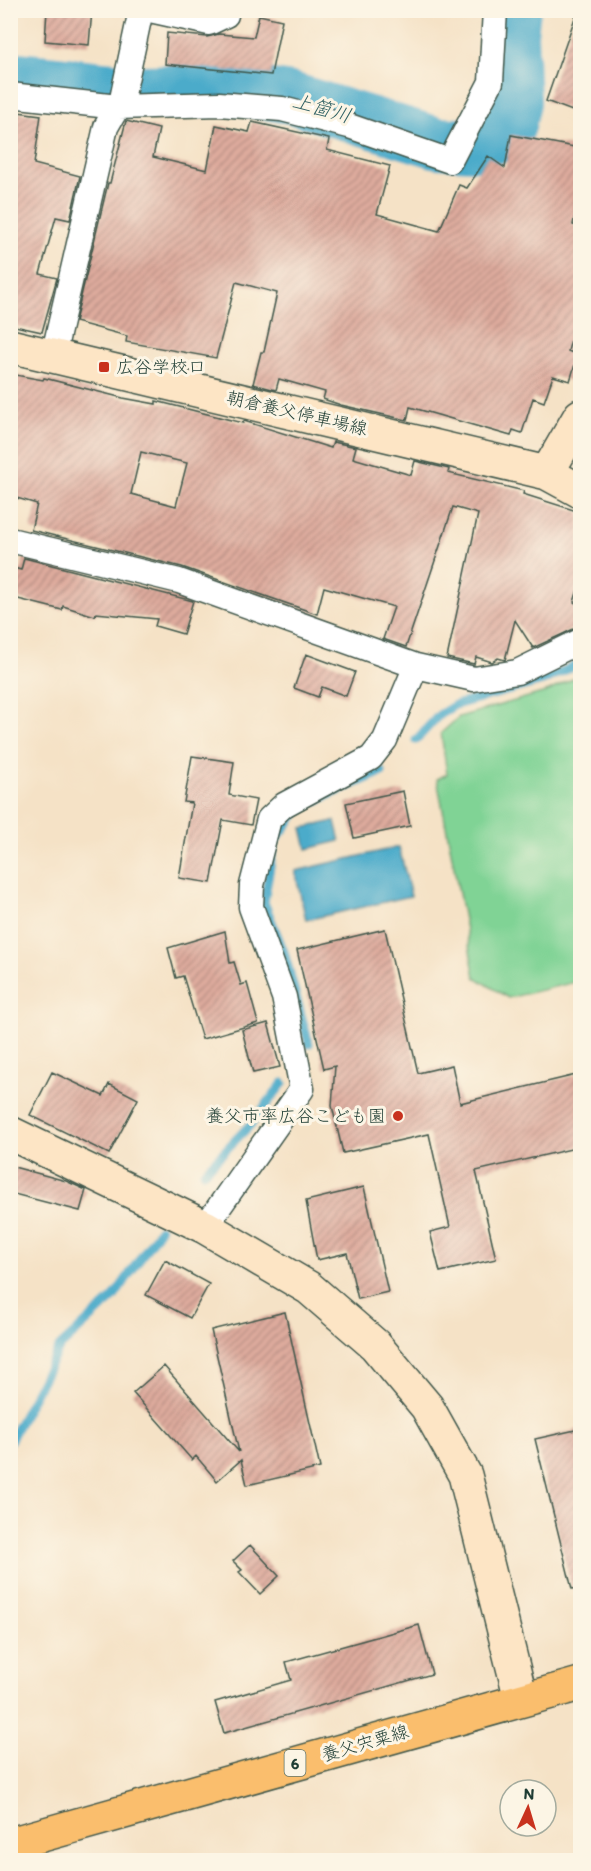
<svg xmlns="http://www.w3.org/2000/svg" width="591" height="1871" viewBox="0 0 591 1871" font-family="Itim,'Klee One',sans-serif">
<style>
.garden{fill:#80d395;stroke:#508864;stroke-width:1.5}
.water{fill:#4babca;stroke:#35747f;stroke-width:1.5}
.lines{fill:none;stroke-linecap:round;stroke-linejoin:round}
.stream{stroke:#4babca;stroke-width:9}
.river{stroke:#4babca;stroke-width:52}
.building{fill:url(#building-hatch);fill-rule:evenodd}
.street-casing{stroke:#3f564a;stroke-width:27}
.secondary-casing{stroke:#3f564a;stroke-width:36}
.primary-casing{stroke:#3f564a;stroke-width:36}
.street{stroke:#fff;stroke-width:24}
.secondary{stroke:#fde5c5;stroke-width:33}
.primary{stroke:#fabe6d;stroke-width:33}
.poi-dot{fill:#c8321e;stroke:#fcf5e5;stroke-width:2}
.labels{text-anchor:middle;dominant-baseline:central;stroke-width:6;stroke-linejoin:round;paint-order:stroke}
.shield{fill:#fcf5e5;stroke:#617469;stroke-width:1.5}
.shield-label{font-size:16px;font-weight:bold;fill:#1f3d34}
.poi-label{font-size:18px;fill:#1f3d34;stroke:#fcf5e5;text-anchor:start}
.street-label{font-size:18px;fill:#1f3d34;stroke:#fcf5e5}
.water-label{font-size:20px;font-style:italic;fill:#2c5e61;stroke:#fcf5e5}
</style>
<defs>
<pattern id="building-hatch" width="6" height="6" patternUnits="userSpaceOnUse" patternTransform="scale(1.5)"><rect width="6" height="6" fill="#deab9d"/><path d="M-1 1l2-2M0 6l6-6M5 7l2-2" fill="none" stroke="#b38c81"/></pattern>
</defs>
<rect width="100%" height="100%" fill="#fcf5e5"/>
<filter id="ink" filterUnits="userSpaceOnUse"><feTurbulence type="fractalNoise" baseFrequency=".0167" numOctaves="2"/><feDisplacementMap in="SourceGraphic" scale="12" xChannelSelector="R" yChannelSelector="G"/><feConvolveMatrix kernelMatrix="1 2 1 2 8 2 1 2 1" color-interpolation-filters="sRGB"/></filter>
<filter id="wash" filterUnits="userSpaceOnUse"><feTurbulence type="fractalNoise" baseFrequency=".008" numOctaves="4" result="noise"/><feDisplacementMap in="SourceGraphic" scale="24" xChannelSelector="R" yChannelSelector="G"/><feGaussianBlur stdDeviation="1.35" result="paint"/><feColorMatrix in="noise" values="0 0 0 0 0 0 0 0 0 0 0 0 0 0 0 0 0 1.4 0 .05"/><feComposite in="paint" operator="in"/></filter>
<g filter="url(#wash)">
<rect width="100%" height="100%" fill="#f5e2c6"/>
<path class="garden" d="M 580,675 L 580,981 L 508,998 L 475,977 L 437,779 L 447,774 L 441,733 L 459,717 L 549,691 Z"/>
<path class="water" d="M 335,821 L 340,841 L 307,849 L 302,828 Z
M 399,847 L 411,896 L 306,920 L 295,871 Z"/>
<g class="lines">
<path class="stream" d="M 416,740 L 439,715 L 455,705 L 543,681 L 580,663
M 309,1044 L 284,952 L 264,902 L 274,842 L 300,808 L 382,772
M 204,1172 L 251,1124 L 283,1083
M 10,1441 L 59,1348 L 114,1297 L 160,1229"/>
<path class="river" d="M 10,77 L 142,91 L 233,89 L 291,98 L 438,143 L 475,145 L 495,138 L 510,125 L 515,102 L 512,34 L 515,10"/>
</g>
<g id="blocks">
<path class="building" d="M 47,10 L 92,10 L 89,45 L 45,41 Z
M 577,12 L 580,12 L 580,114 L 546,101 Z
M 259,15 L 282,20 L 271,75 L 165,64 L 167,33 L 207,37 L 219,34 L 254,37 Z
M 10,111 L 41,115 L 34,164 L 80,176 L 70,220 L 56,217 L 40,274 L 57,278 L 42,332 L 10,325 Z
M 126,121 L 159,129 L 153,157 L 207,170 L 216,125 L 249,132 L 252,122 L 329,139 L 327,150 L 390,166 L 377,214 L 439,231 L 459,185 L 467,188 L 488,156 L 505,168 L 511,135 L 580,148 L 580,189 L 573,225 L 580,227 L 580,307 L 568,351 L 578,355 L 570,381 L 553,376 L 544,402 L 533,398 L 522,433 L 513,430 L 511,436 L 410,407 L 407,420 L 341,405 L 323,399 L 325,392 L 279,379 L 276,390 L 253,384 L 261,352 L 264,352 L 277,293 L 236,282 L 216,358 L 126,342 L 127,336 L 75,322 L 108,183 L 110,183 Z
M 10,374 L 43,380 L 44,378 L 123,398 L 156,404 L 156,401 L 243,423 L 244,421 L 331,448 L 333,442 L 356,447 L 353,458 L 411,475 L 415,461 L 449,469 L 448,473 L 524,491 L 523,494 L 580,512 L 580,584 L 574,602 L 580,606 L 580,626 L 533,648 L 515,620 L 505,660 L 498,658 L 492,662 L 476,657 L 474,664 L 447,658 L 478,514 L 453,507 L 406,647 L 383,639 L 394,607 L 324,587 L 317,614 L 182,567 L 31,530 L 37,504 L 10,496 ZM 141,452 L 187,463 L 176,506 L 131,494 Z
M 24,558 L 193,601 L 183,634 L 155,626 L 157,619 L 96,613 L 95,616 L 63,606 L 62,610 L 10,597 L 10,567 L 21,570 Z
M 306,654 L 355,672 L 346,696 L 322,687 L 318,697 L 294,688 Z
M 192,756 L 234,762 L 229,795 L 256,800 L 251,825 L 223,820 L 211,883 L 179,878 L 192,803 L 184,802 Z
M 403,791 L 410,826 L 354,838 L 346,803 Z
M 385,929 L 418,1073 L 452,1065 L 460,1103 L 580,1074 L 580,1147 L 476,1171 L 496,1259 L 440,1272 L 430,1232 L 450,1227 L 429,1134 L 343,1153 L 332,1106 L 335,1066 L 324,1069 L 297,950 Z
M 225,931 L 230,963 L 234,962 L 241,985 L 247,983 L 258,1023 L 202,1039 L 183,976 L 176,978 L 168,948 Z
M 268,1023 L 280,1067 L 253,1073 L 242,1030 Z
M 52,1072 L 103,1096 L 109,1084 L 138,1099 L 109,1154 L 30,1115 Z
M 10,1166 L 66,1181 L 86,1190 L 80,1211 L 10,1193 Z
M 364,1187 L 388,1292 L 358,1299 L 347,1253 L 317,1260 L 306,1201 Z
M 165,1260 L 209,1284 L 190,1318 L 146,1295 Z
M 285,1312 L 320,1468 L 247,1485 L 241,1460 L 217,1481 L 196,1456 L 192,1460 L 133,1393 L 164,1366 L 239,1452 L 211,1330 Z
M 580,1429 L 580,1588 L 572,1589 L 535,1439 Z
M 250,1545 L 279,1576 L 260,1594 L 239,1572 L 242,1570 L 233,1561 Z
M 419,1625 L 432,1674 L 224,1733 L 215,1702 L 291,1680 L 286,1662 Z"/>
</g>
</g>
<g filter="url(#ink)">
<use href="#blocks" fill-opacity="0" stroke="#3f564a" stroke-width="1.5"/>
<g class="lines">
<g class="street-casing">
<path id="street" d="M 150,10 L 209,23 L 226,15 L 227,10
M 10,95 L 118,107 L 219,104 L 282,109 L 349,126 L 450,161 L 491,82 L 495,10
M 53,356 L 106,127 L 122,99 L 141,10
M 10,540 L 179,581 L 416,666 L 474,679 L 517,672 L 580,641
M 205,1227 L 302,1089 L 284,997 L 251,907 L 252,885 L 269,819 L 284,805 L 371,758 L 385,740 L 416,666"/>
</g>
<g class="secondary-casing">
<path id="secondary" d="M 10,346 L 547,473 L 580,491
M 547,473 L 580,416
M 10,1133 L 205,1227 L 309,1288 L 375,1345 L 427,1407 L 465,1475 L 521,1699"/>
</g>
<g class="primary-casing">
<path id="primary" d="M 10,1844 L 580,1684"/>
</g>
<use href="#street" class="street"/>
<use href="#secondary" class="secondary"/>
<use href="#primary" class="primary"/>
</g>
</g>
<g class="poi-dot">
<rect x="98" y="361" width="12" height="12" rx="3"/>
<circle cx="398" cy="1116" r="6"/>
</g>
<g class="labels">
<rect class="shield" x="284.5" y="1750" width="21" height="26" rx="4.5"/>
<g class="shield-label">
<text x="295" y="1763">6</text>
</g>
<g class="poi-label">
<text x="116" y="367">広谷学校口</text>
<text x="386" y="1116" text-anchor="end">養父市率広谷こども園</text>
</g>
<g class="street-label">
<text transform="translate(297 413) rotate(13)">朝倉養父停車場線</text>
<text transform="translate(365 1743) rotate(-16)">養父宍粟線</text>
</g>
<g class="water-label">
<text transform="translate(322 108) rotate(16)">上箇川</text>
</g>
</g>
<rect width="591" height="1871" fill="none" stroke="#fcf5e5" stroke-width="36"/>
<g transform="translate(528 1808) rotate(4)"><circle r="28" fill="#fcf5e5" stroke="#a4ab9e" stroke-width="1.5"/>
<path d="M0-4.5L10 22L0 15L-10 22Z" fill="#c8321e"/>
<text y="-9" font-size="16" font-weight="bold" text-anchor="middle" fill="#1f3d34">N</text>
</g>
</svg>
